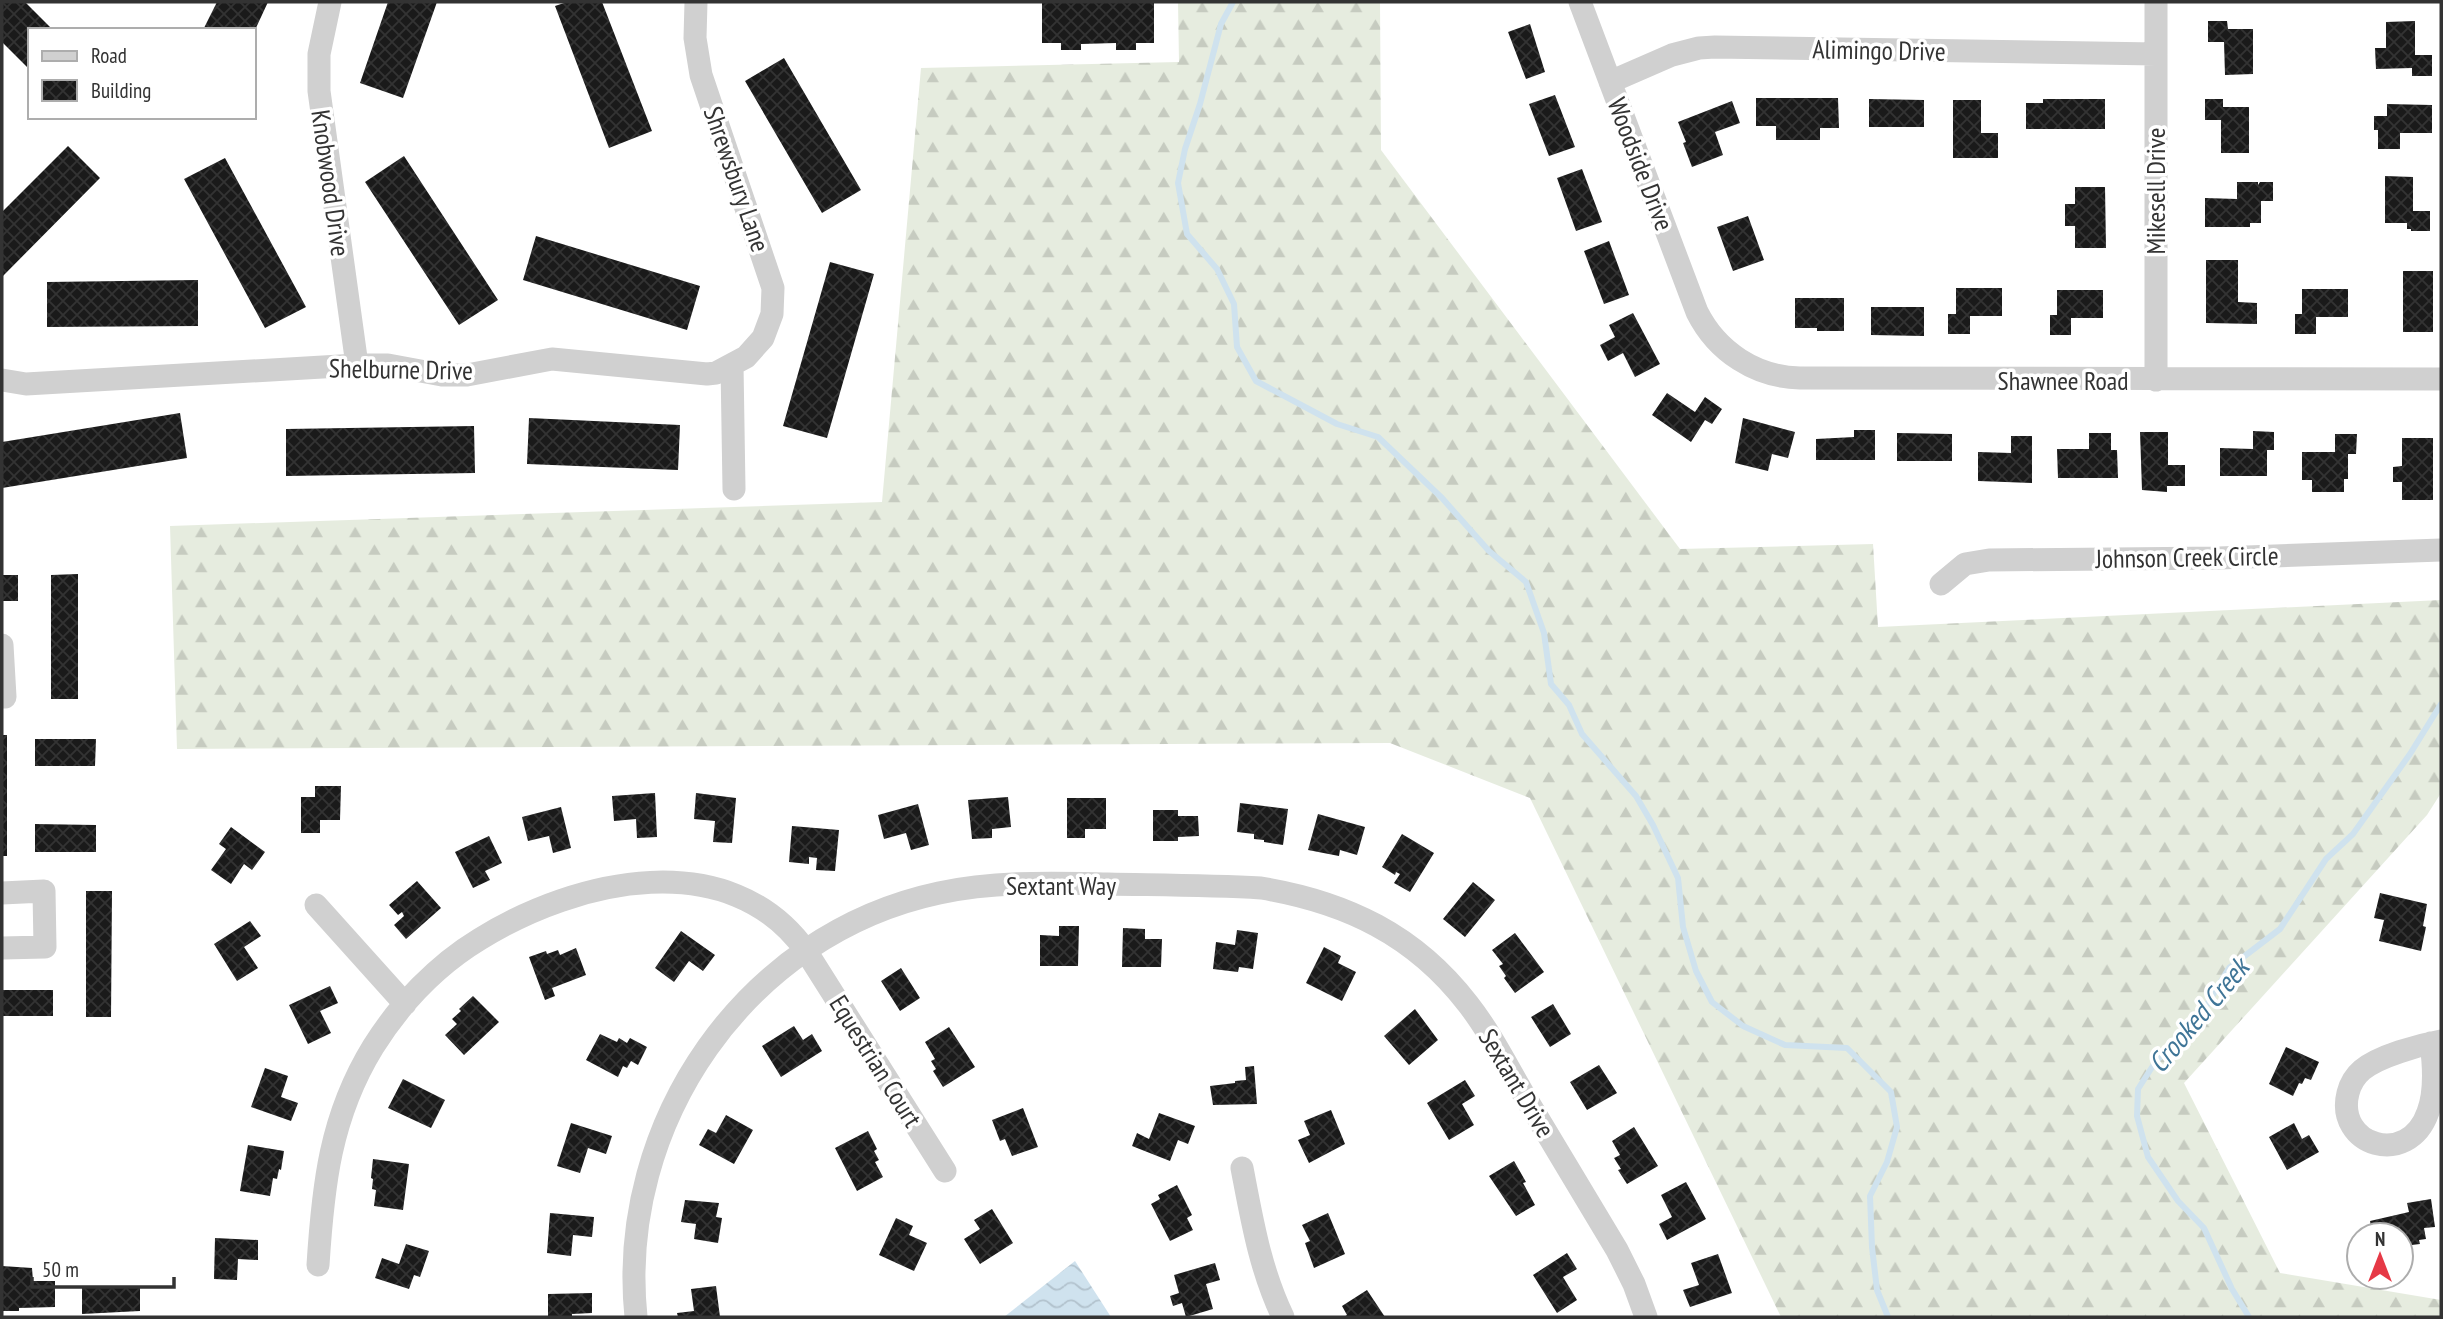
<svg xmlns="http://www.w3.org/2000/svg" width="2443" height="1319" viewBox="0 0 2443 1319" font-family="'PT Sans Narrow',sans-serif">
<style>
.forest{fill:url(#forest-firs)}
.water{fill:url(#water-waves)}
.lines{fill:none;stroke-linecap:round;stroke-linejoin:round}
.stream{stroke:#cfe2ee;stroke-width:6}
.building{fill:url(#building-cross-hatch)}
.street{stroke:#d0d0d0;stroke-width:23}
.labels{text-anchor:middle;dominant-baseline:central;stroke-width:7;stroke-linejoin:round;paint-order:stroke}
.street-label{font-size:26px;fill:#333;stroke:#fff}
.water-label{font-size:28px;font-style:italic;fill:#3f7597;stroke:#fff}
</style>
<defs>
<pattern id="forest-firs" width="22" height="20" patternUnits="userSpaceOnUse" patternTransform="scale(1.75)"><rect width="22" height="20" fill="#e6ecdf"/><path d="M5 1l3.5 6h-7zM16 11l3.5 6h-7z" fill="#c6cbc0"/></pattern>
<pattern id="water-waves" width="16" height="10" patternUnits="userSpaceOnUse" patternTransform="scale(1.75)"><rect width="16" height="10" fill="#cfe2ee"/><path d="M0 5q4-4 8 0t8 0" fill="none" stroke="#b2c2cd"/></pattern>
<pattern id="building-cross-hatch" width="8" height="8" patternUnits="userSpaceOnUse" patternTransform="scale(1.75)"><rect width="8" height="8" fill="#1a1a1a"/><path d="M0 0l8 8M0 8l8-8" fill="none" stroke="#333"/></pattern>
</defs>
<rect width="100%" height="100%" fill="#fff"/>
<path class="forest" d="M 1178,2 L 1380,2 L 1381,150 L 1680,549 L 1873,544 L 1878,627 L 2441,600 L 2441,793 L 2427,815 L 2184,1083 L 2280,1273 L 2441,1300 L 2441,1317 L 1781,1317 L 1530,798 L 1390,743 L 177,749 L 170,526 L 882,502 L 921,68 L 1179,62 Z"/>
<path class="water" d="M 1075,1261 L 1111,1317 L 1004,1317 Z"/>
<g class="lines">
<path class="stream" d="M 1233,2 L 1221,24 L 1200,104 L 1185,149 L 1178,183 L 1187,234 L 1217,269 L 1234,304 L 1237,347 L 1256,381 L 1337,424 L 1378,437 L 1442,498 L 1489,551 L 1526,582 L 1544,633 L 1551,684 L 1569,705 L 1582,734 L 1636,796 L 1653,825 L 1678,878 L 1683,927 L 1696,971 L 1712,1002 L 1743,1026 L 1785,1045 L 1847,1048 L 1891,1092 L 1897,1127 L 1887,1162 L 1870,1196 L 1872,1247 L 1877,1290 L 1888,1317
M 2249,1317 L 2232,1289 L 2204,1228 L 2178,1201 L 2148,1157 L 2137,1116 L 2138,1089 L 2156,1061 L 2193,1028 L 2229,968 L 2280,929 L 2326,859 L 2353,834 L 2410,754 L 2441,704"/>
</g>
<path class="building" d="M 2,2 L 25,2 L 53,30 L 30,30 L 30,70 L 2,42 Z
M 217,2 L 268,2 L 255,30 L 203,30 Z
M 388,2 L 437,2 L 403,98 L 360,83 Z
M 567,2 L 602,2 L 652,131 L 609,148 L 555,6 Z
M 1042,2 L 1154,2 L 1154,43 L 1136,43 L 1136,50 L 1116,50 L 1116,43 L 1081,44 L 1081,50 L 1061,50 L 1061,43 L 1042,43 Z
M 2208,21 L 2227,21 L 2228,29 L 2253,29 L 2253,74 L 2225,75 L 2224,42 L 2208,42 Z
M 2415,21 L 2415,55 L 2432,55 L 2432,76 L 2412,76 L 2412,68 L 2376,69 L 2375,48 L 2386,48 L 2386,22 Z
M 1530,24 L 1545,72 L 1526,79 L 1508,32 Z
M 784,58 L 861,190 L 822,213 L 745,81 Z
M 1555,95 L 1575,147 L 1549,156 L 1529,104 Z
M 1756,98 L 1838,98 L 1839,128 L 1820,128 L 1820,140 L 1776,140 L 1776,126 L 1756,126 Z
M 1869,99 L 1924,100 L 1924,127 L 1869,127 Z
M 2043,99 L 2105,99 L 2105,129 L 2026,129 L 2026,103 L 2043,103 Z
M 2205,99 L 2223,99 L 2223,107 L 2249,107 L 2249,153 L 2221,153 L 2221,120 L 2205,120 Z
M 1953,100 L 1981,100 L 1981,133 L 1998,133 L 1998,158 L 1953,158 Z
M 1732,101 L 1740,123 L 1715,132 L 1723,155 L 1692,167 L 1683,143 L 1686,142 L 1678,122 Z
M 2387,104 L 2432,105 L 2432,133 L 2400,133 L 2400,149 L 2378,149 L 2378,130 L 2374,130 L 2374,116 L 2387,116 Z
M 68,146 L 100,178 L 2,277 L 2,212 Z
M 404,156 L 498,300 L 459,325 L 365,182 Z
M 225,158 L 306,307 L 265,328 L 184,179 Z
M 1582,169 L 1602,222 L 1576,231 L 1557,178 Z
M 2385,176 L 2413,177 L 2413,211 L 2430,211 L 2430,231 L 2411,231 L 2411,229 L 2407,229 L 2407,223 L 2385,223 Z
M 2237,182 L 2258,182 L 2258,185 L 2260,182 L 2273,182 L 2273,201 L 2261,201 L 2261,223 L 2250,223 L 2250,227 L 2205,227 L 2205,198 L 2237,199 Z
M 2075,187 L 2105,187 L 2106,248 L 2075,248 L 2075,226 L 2065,226 L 2065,204 L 2075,204 Z
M 1748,216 L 1764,260 L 1733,271 L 1717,227 Z
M 536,236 L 700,286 L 687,330 L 523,280 Z
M 1609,241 L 1629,295 L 1604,304 L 1584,251 Z
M 2206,260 L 2238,260 L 2238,302 L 2257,303 L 2257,324 L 2206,323 Z
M 830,262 L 874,274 L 827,438 L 783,426 Z
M 2403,271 L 2433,271 L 2433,332 L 2403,332 Z
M 198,280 L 198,326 L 47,327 L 47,282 Z
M 1956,288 L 2002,288 L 2002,316 L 1970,316 L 1970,334 L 1948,334 L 1948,314 L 1956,314 Z
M 2302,289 L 2348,289 L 2348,317 L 2316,317 L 2316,334 L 2295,334 L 2295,314 L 2302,314 Z
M 2057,290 L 2103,290 L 2103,318 L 2071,318 L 2071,335 L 2050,335 L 2050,315 L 2057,315 Z
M 1795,298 L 1844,298 L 1844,331 L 1817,331 L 1817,328 L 1795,328 Z
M 1871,307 L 1924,307 L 1924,336 L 1871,335 Z
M 1633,313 L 1660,364 L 1635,377 L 1623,353 L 1608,361 L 1600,345 L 1615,337 L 1609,325 Z
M 1667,393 L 1695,412 L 1705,397 L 1722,409 L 1712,424 L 1705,420 L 1691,442 L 1652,415 Z
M 180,413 L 187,458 L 2,488 L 2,442 Z
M 529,418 L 680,425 L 678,470 L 527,464 Z
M 1743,418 L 1795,432 L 1788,458 L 1772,454 L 1768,471 L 1735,463 Z
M 474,426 L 475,473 L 286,476 L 286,429 Z
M 1854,430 L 1875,430 L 1875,460 L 1816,460 L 1816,439 L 1854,437 Z
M 2253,431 L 2274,432 L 2274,450 L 2267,450 L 2267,476 L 2220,476 L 2220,448 L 2253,449 Z
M 2140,432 L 2168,432 L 2168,465 L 2185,465 L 2185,486 L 2167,486 L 2167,492 L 2142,490 Z
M 1897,433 L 1952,434 L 1952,461 L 1897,461 Z
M 2089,433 L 2111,433 L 2111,450 L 2117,450 L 2118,478 L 2058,478 L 2057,449 L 2089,449 Z
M 2335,434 L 2357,434 L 2356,454 L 2348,454 L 2348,479 L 2344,479 L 2344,492 L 2312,492 L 2312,480 L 2302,480 L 2302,452 L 2335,452 Z
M 2011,436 L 2032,436 L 2032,483 L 1978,481 L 1978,452 L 2011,453 Z
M 2402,438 L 2433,438 L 2433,500 L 2402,500 L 2402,482 L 2393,482 L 2393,467 L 2402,466 Z
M 78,574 L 78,699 L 51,699 L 51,575 Z
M 2,575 L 18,575 L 18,601 L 2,601 Z
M 2,735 L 7,735 L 7,856 L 2,856 Z
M 35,739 L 96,739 L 95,766 L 35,766 Z
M 315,786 L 341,786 L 340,820 L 320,820 L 320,833 L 301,833 L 301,797 L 315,797 Z
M 655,793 L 657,837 L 637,838 L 636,819 L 614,821 L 612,796 Z
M 696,793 L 736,798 L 732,843 L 713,842 L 715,821 L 694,819 Z
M 1008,797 L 1011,827 L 992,829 L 992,838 L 972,839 L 968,800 Z
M 1067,798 L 1106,798 L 1106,829 L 1085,829 L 1085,838 L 1067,838 Z
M 1240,803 L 1288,809 L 1283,845 L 1264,842 L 1264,840 L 1254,839 L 1254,834 L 1237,832 Z
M 918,804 L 929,845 L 911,850 L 906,833 L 884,839 L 878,815 Z
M 561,807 L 571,848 L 553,853 L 549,836 L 528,841 L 522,817 Z
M 1153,810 L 1178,810 L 1178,816 L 1198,816 L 1199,836 L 1178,837 L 1178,841 L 1153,841 Z
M 1318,814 L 1365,827 L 1357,855 L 1340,850 L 1339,856 L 1308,850 Z
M 35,824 L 96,825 L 96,852 L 35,852 Z
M 792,826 L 839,830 L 835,871 L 816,870 L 817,858 L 809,857 L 809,864 L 789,862 Z
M 231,827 L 265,852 L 252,870 L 244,864 L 231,884 L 211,870 L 226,849 L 219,844 Z
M 1402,834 L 1434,853 L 1410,892 L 1394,883 L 1400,874 L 1396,872 L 1395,875 L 1382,867 Z
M 489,836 L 502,863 L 485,871 L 490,880 L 473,888 L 455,852 Z
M 417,881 L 441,908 L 406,939 L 394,925 L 404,916 L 402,912 L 398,915 L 389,905 Z
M 1473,882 L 1495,900 L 1465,937 L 1443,919 Z
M 86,891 L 112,891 L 111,1017 L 86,1017 Z
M 2380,893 L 2427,904 L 2423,926 L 2426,927 L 2421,951 L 2379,941 L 2384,920 L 2374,918 Z
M 250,921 L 261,936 L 244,947 L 258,968 L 237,981 L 214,944 Z
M 1059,926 L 1079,926 L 1078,966 L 1040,966 L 1040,935 L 1059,936 Z
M 1123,928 L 1145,929 L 1145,939 L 1162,939 L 1161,967 L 1122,967 Z
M 1237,930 L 1258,933 L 1253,969 L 1239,967 L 1238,972 L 1213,969 L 1216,942 L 1235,945 Z
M 681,931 L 715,955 L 703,971 L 689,961 L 674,982 L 655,968 Z
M 1515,933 L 1544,972 L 1515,993 L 1504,978 L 1506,976 L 1499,966 L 1503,964 L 1492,950 Z
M 1324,947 L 1341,956 L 1338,963 L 1356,972 L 1342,1001 L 1306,983 Z
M 576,948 L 586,975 L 552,988 L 555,996 L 545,1000 L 529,957 L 546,951 L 547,954 L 558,950 L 560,955 Z
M 901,968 L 920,998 L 900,1011 L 881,981 Z
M 330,986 L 338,1003 L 320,1011 L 331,1033 L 308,1044 L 289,1005 Z
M 2,990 L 53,990 L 53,1016 L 2,1016 Z
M 473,996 L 499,1022 L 464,1055 L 445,1035 L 457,1024 L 452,1019 L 461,1011 L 459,1009 Z
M 1553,1004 L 1571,1034 L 1550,1047 L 1531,1017 Z
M 1415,1009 L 1438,1040 L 1409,1065 L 1384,1036 Z
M 794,1026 L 803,1040 L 812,1034 L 822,1051 L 781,1077 L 762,1046 Z
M 949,1027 L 975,1067 L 943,1087 L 933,1071 L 936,1069 L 931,1061 L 935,1059 L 925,1042 Z
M 600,1034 L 617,1042 L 619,1038 L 627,1043 L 630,1038 L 647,1047 L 638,1065 L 631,1061 L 627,1068 L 623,1066 L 618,1077 L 586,1060 Z
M 2286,1047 L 2319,1062 L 2311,1080 L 2305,1078 L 2302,1084 L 2299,1083 L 2293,1096 L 2269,1084 Z
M 1599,1065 L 1617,1093 L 1587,1110 L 1570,1082 Z
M 1254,1066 L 1257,1104 L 1213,1105 L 1210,1086 L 1235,1083 L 1235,1081 L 1246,1080 L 1245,1067 Z
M 265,1068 L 288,1076 L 281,1097 L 298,1103 L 291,1121 L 251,1107 Z
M 403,1079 L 445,1100 L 431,1128 L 388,1108 Z
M 1465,1080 L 1475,1096 L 1462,1104 L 1474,1125 L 1449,1140 L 1427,1103 Z
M 1023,1108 L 1038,1147 L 1012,1156 L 1005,1139 L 1000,1141 L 992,1120 Z
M 1331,1110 L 1345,1144 L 1309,1163 L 1298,1140 L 1310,1135 L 1304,1121 Z
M 1159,1113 L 1195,1126 L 1188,1144 L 1178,1140 L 1170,1161 L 1132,1146 L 1137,1133 L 1149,1139 Z
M 726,1115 L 753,1130 L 734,1164 L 699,1145 L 708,1129 L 716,1133 Z
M 571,1123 L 612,1136 L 606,1154 L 588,1148 L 580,1173 L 557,1166 Z
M 2294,1123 L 2302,1139 L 2309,1135 L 2319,1152 L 2287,1170 L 2269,1137 Z
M 1634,1127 L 1658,1166 L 1627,1184 L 1618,1170 L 1621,1169 L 1614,1158 L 1620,1155 L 1612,1141 Z
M 868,1131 L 877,1149 L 874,1151 L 879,1160 L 875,1162 L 883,1177 L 857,1191 L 835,1148 Z
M 248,1145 L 284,1151 L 281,1170 L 279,1169 L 277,1179 L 273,1178 L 270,1196 L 240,1191 Z
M 373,1159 L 409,1164 L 403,1210 L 374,1206 L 376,1190 L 372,1189 L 373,1179 L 371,1178 Z
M 1514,1161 L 1526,1182 L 1523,1183 L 1535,1205 L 1516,1216 L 1489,1176 Z
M 1686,1182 L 1706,1219 L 1667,1240 L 1659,1224 L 1672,1217 L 1661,1195 Z
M 1177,1185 L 1192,1215 L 1187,1218 L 1193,1230 L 1170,1241 L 1151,1204 L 1160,1199 L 1158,1195 Z
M 2431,1199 L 2435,1227 L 2424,1228 L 2426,1239 L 2419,1240 L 2420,1244 L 2403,1246 L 2404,1250 L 2401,1250 L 2401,1235 L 2372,1235 L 2370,1221 L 2409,1212 L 2407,1203 Z
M 685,1200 L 719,1203 L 716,1217 L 722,1218 L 718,1243 L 694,1239 L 696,1224 L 681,1222 Z
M 992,1209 L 1013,1243 L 980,1264 L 964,1239 L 980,1229 L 974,1220 Z
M 550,1213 L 594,1217 L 592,1237 L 573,1235 L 571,1256 L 547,1253 Z
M 1328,1213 L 1345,1254 L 1314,1268 L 1305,1243 L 1310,1241 L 1302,1225 Z
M 896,1218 L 913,1226 L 909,1235 L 927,1243 L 914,1271 L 879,1255 Z
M 215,1238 L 258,1240 L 258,1260 L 238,1259 L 237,1280 L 214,1279 Z
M 406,1244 L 429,1251 L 420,1277 L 414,1275 L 409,1289 L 375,1278 L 382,1258 L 399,1264 Z
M 1567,1253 L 1577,1269 L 1563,1277 L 1577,1300 L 1557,1313 L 1533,1275 Z
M 1718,1254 L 1732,1293 L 1690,1307 L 1683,1290 L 1699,1285 L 1691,1263 Z
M 1215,1263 L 1220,1280 L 1206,1284 L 1213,1309 L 1186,1317 L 1182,1303 L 1173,1306 L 1170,1296 L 1179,1293 L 1174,1275 Z
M 2,1266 L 32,1268 L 33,1281 L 55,1281 L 55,1307 L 19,1308 L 19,1311 L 2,1311 Z
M 716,1286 L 720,1317 L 678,1317 L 677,1313 L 694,1311 L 691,1289 Z
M 82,1287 L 140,1287 L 140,1311 L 82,1314 Z
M 1367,1290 L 1385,1317 L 1344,1317 L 1347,1315 L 1342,1306 Z
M 592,1293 L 592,1313 L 572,1314 L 572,1317 L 548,1317 L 548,1294 Z"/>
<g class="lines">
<path class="street" d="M 330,2 L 319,54 L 319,91 L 357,365
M 1580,2 L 1697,312 C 1717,352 1756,377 1800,378 L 2441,379
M 2156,2 L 2156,380
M 1610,82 L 1672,55 L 1699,48 L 1715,47 L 2156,54
M 732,365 L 734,489
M 2,380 L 26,384 L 357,365 L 388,365 L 442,375 L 467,375 L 552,359 L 707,374 L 716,373 L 746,357 L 763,338 L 772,314 L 773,288 L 701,75 L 695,38 L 696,2
M 1941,584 L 1965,564 L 1989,560 L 2219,558 L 2441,550
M 2,645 L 5,697 L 2,697
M 2,893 L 44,891 L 45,947 L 2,948
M 316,905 L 405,1004
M 2431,1043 C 2434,1065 2436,1091 2428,1112 C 2408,1169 2335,1145 2348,1093 C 2350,1085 2355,1076 2362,1070 C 2379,1056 2419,1045 2441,1041
M 1242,1168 C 1252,1220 1260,1269 1283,1317
M 318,1265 C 323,1186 330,1117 373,1047 C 400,1004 437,965 480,939 C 576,879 730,844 806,951 L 945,1171
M 636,1317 C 616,1123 746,934 939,893 C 995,881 1051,883 1108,884 C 1159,885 1210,885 1261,888 C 1346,902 1415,935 1468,1004 C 1490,1032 1506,1064 1524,1095 C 1555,1147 1586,1198 1617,1250 L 1634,1284 L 1646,1317"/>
</g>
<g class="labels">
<g class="street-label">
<text transform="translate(1879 50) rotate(1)">Alimingo Drive</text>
<text transform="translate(1641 164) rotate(69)">Woodside Drive</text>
<text transform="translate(737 179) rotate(71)">Shrewsbury Lane</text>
<text transform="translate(331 183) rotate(82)">Knobwood Drive</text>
<text transform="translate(2155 191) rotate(-90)">Mikesell Drive</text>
<text transform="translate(401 369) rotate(1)">Shelburne Drive</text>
<text x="2063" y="380">Shawnee Road</text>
<text transform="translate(2187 557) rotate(-1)">Johnson Creek Circle</text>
<text x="1061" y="885">Sextant Way</text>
<text transform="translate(876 1061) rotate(58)">Equestrian Court</text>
<text transform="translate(1517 1083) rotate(59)">Sextant Drive</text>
</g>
<g class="water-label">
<text transform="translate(2198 1015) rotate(-50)">Crooked Creek</text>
</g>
</g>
<rect width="2443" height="1319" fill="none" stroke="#333333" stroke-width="7"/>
<rect x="28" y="28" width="228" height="91" fill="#ffffff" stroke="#adadad" stroke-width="2"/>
<rect x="42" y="51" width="35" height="10" fill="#d0d0d0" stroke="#adadad" stroke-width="2"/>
<text x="91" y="63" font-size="21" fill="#333333">Road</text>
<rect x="42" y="80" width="35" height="21" fill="url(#building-cross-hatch)" stroke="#adadad" stroke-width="2"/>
<text x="91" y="98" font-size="21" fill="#333333">Building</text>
<g transform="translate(2380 1256)"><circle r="33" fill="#ffffff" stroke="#adadad" stroke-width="2"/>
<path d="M0-5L12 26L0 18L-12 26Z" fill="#e63946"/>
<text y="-10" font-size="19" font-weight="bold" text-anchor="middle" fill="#333333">N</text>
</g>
<path d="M32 1277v10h142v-10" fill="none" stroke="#333333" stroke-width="3.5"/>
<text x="42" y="1277" font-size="21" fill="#333333" stroke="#ffffff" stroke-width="5" paint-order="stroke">50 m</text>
</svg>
